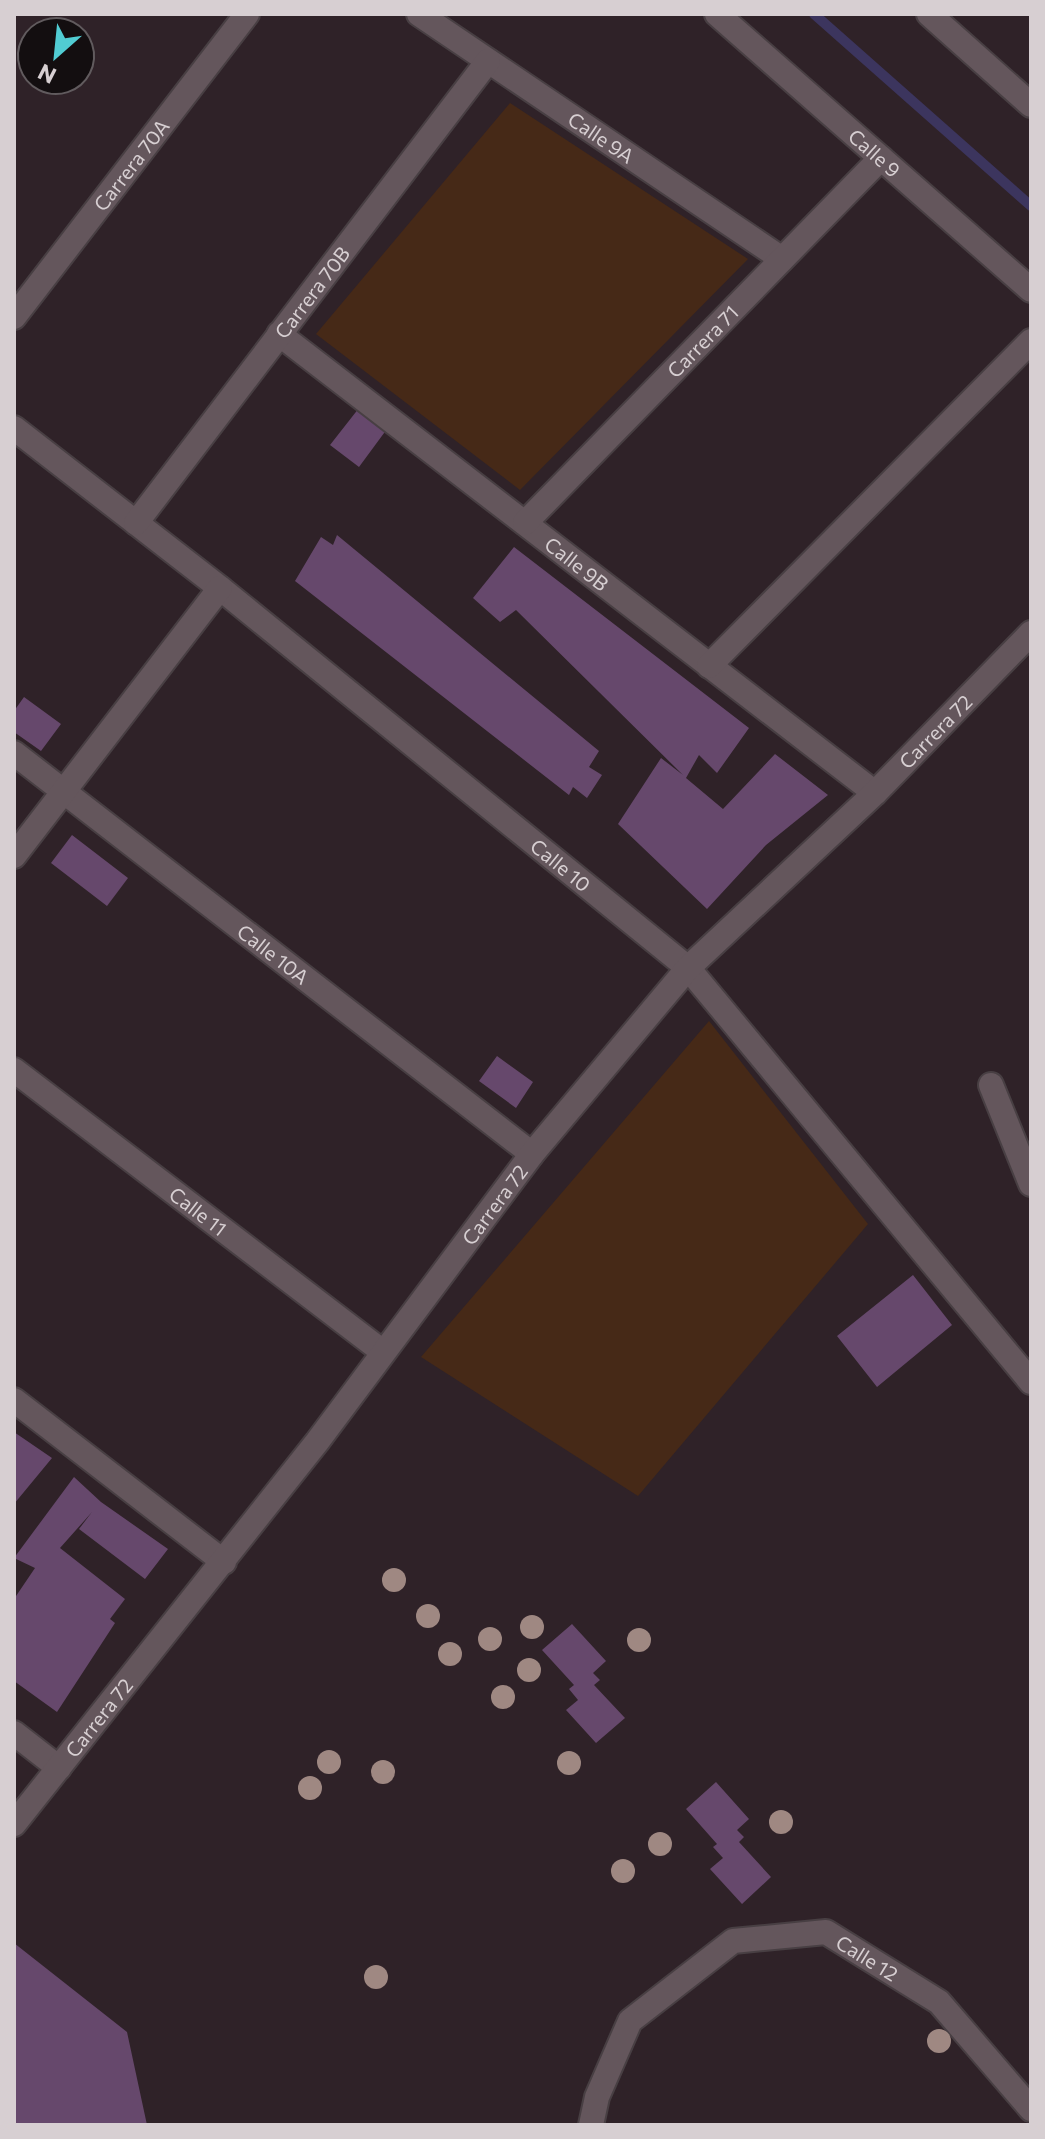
<svg xmlns="http://www.w3.org/2000/svg" width="1045" height="2139" viewBox="0 0 1045 2139" font-family="Commissioner,sans-serif">
<style>
.green{fill:#462917}
.lines{fill:none;stroke-linecap:round;stroke-linejoin:round}
.stream{stroke:#3c355e;stroke-width:10}
.building{fill:#66486c}
.street-casing{stroke:#483f43;stroke-width:28}
.street{stroke:#64565c;stroke-width:24}
.tree{fill:#9f8882}
.labels{text-anchor:middle;dominant-baseline:central;stroke-width:7;stroke-linejoin:round;paint-order:stroke}
.street-label{font-size:20px;fill:#d7cfd2;stroke:#130e10}
</style>
<rect width="100%" height="100%" fill="#2f2228"/>
<path class="green" d="M 510,103 L 748,259 L 520,490 L 316,334 Z
M 709,1021 L 868,1224 L 638,1496 L 421,1357 Z"/>
<g class="lines">
<path class="stream" d="M 814,14 L 1031,206"/>
</g>
<path class="building" d="M 359,408 L 387,429 L 359,467 L 330,445 Z
M 337,535 L 599,751 L 589,767 L 602,775 L 587,798 L 573,787 L 569,795 L 295,581 L 321,537 L 333,545 Z
M 514,547 L 749,728 L 717,773 L 699,755 L 686,778 L 723,809 L 775,754 L 828,795 L 766,845 L 707,909 L 618,824 L 661,758 L 683,775 L 516,610 L 500,622 L 473,598 Z
M 24,697 L 61,724 L 41,751 L 14,732 L 14,711 Z
M 72,835 L 128,878 L 107,906 L 51,863 Z
M 497,1056 L 533,1082 L 516,1108 L 479,1081 Z
M 913,1275 L 952,1325 L 877,1387 L 837,1336 Z
M 14,1432 L 52,1458 L 14,1504 Z
M 74,1477 L 101,1502 L 168,1549 L 145,1579 L 79,1529 L 92,1512 L 60,1548 L 125,1599 L 110,1619 L 115,1623 L 57,1712 L 14,1681 L 14,1599 L 35,1568 L 14,1558 Z
M 572,1624 L 606,1661 L 593,1673 L 600,1680 L 594,1685 L 625,1718 L 596,1743 L 566,1710 L 578,1700 L 569,1689 L 574,1685 L 542,1650 Z
M 716,1782 L 749,1819 L 737,1830 L 744,1837 L 739,1842 L 771,1877 L 742,1904 L 710,1869 L 723,1858 L 713,1847 L 717,1844 L 686,1809 Z
M 14,1943 L 127,2032 L 147,2125 L 14,2125 Z"/>
<g class="lines">
<g class="street-casing">
<g id="street">
<path id="s1" d="M 419,14 L 782,259"/>
<path id="s2" d="M 717,14 L 1031,290"/>
<path d="M 929,14 L 1031,105"/>
<path id="s3" d="M 14,317 L 247,14"/>
<path id="s4" d="M 279,334 L 875,793"/>
<path id="s5" d="M 14,428 L 220,588 L 688,968 L 1031,1382"/>
<path id="s6" d="M 136,523 L 488,61"/>
<path id="s7" d="M 525,523 L 881,158"/>
<path d="M 709,666 L 1031,341"/>
<path id="s8" d="M 14,753 L 532,1154"/>
<path d="M 14,856 L 220,588"/>
<path id="s9" d="M 14,1070 L 383,1352"/>
<path d="M 991,1085 L 1031,1184"/>
<path d="M 14,1400 L 224,1562"/>
<path d="M 14,1733 L 59,1768"/>
<path id="s10" d="M 14,1824 L 317,1442 L 532,1154 L 688,968 L 875,793 L 1031,633"/>
<path id="s11" d="M 591,2125 L 597,2097 L 630,2021 L 733,1941 L 826,1932 L 939,2002 L 1031,2109"/>
</g>
</g>
<use href="#street" class="street"/>
</g>
<g class="tree">
<circle cx="394" cy="1580" r="12"/>
<circle cx="428" cy="1616" r="12"/>
<circle cx="532" cy="1627" r="12"/>
<circle cx="490" cy="1639" r="12"/>
<circle cx="639" cy="1640" r="12"/>
<circle cx="450" cy="1654" r="12"/>
<circle cx="529" cy="1670" r="12"/>
<circle cx="503" cy="1697" r="12"/>
<circle cx="329" cy="1762" r="12"/>
<circle cx="569" cy="1763" r="12"/>
<circle cx="383" cy="1772" r="12"/>
<circle cx="310" cy="1788" r="12"/>
<circle cx="781" cy="1822" r="12"/>
<circle cx="660" cy="1844" r="12"/>
<circle cx="623" cy="1871" r="12"/>
<circle cx="376" cy="1977" r="12"/>
<circle cx="939" cy="2041" r="12"/>
</g>
<g class="labels">
<g class="street-label">
<text stroke="none"><textPath href="#s1" startOffset="220">Calle 9A</textPath></text>
<text stroke="none"><textPath href="#s2" startOffset="210">Calle 9</textPath></text>
<text stroke="none"><textPath href="#s3" startOffset="192">Carrera 70A</textPath></text>
<text stroke="none"><textPath href="#s6" startOffset="290">Carrera 70B</textPath></text>
<text stroke="none"><textPath href="#s7" startOffset="254">Carrera 71</textPath></text>
<text stroke="none"><textPath href="#s4" startOffset="376">Calle 9B</textPath></text>
<text stroke="none"><textPath href="#s10" startOffset="1432">Carrera 72</textPath></text>
<text stroke="none"><textPath href="#s5" startOffset="700">Calle 10</textPath></text>
<text stroke="none"><textPath href="#s8" startOffset="328">Calle 10A</textPath></text>
<text stroke="none"><textPath href="#s10" startOffset="784">Carrera 72</textPath></text>
<text stroke="none"><textPath href="#s9" startOffset="232">Calle 11</textPath></text>
<text stroke="none"><textPath href="#s10" startOffset="136">Carrera 72</textPath></text>
<text stroke="none"><textPath href="#s11" startOffset="384">Calle 12</textPath></text>
</g>
</g>
<rect width="1045" height="2139" fill="none" stroke="#d7cfd2" stroke-width="32"/>
<g transform="translate(56 56) rotate(207)"><circle r="38" fill="#130e10" stroke="#615b5e" stroke-width="2"/>
<path d="M0-6L14 30L0 20L-14 30Z" fill="#51ccd3"/>
<text y="-12" font-size="22" font-weight="bold" text-anchor="middle" fill="#d7cfd2">N</text>
</g>
</svg>
